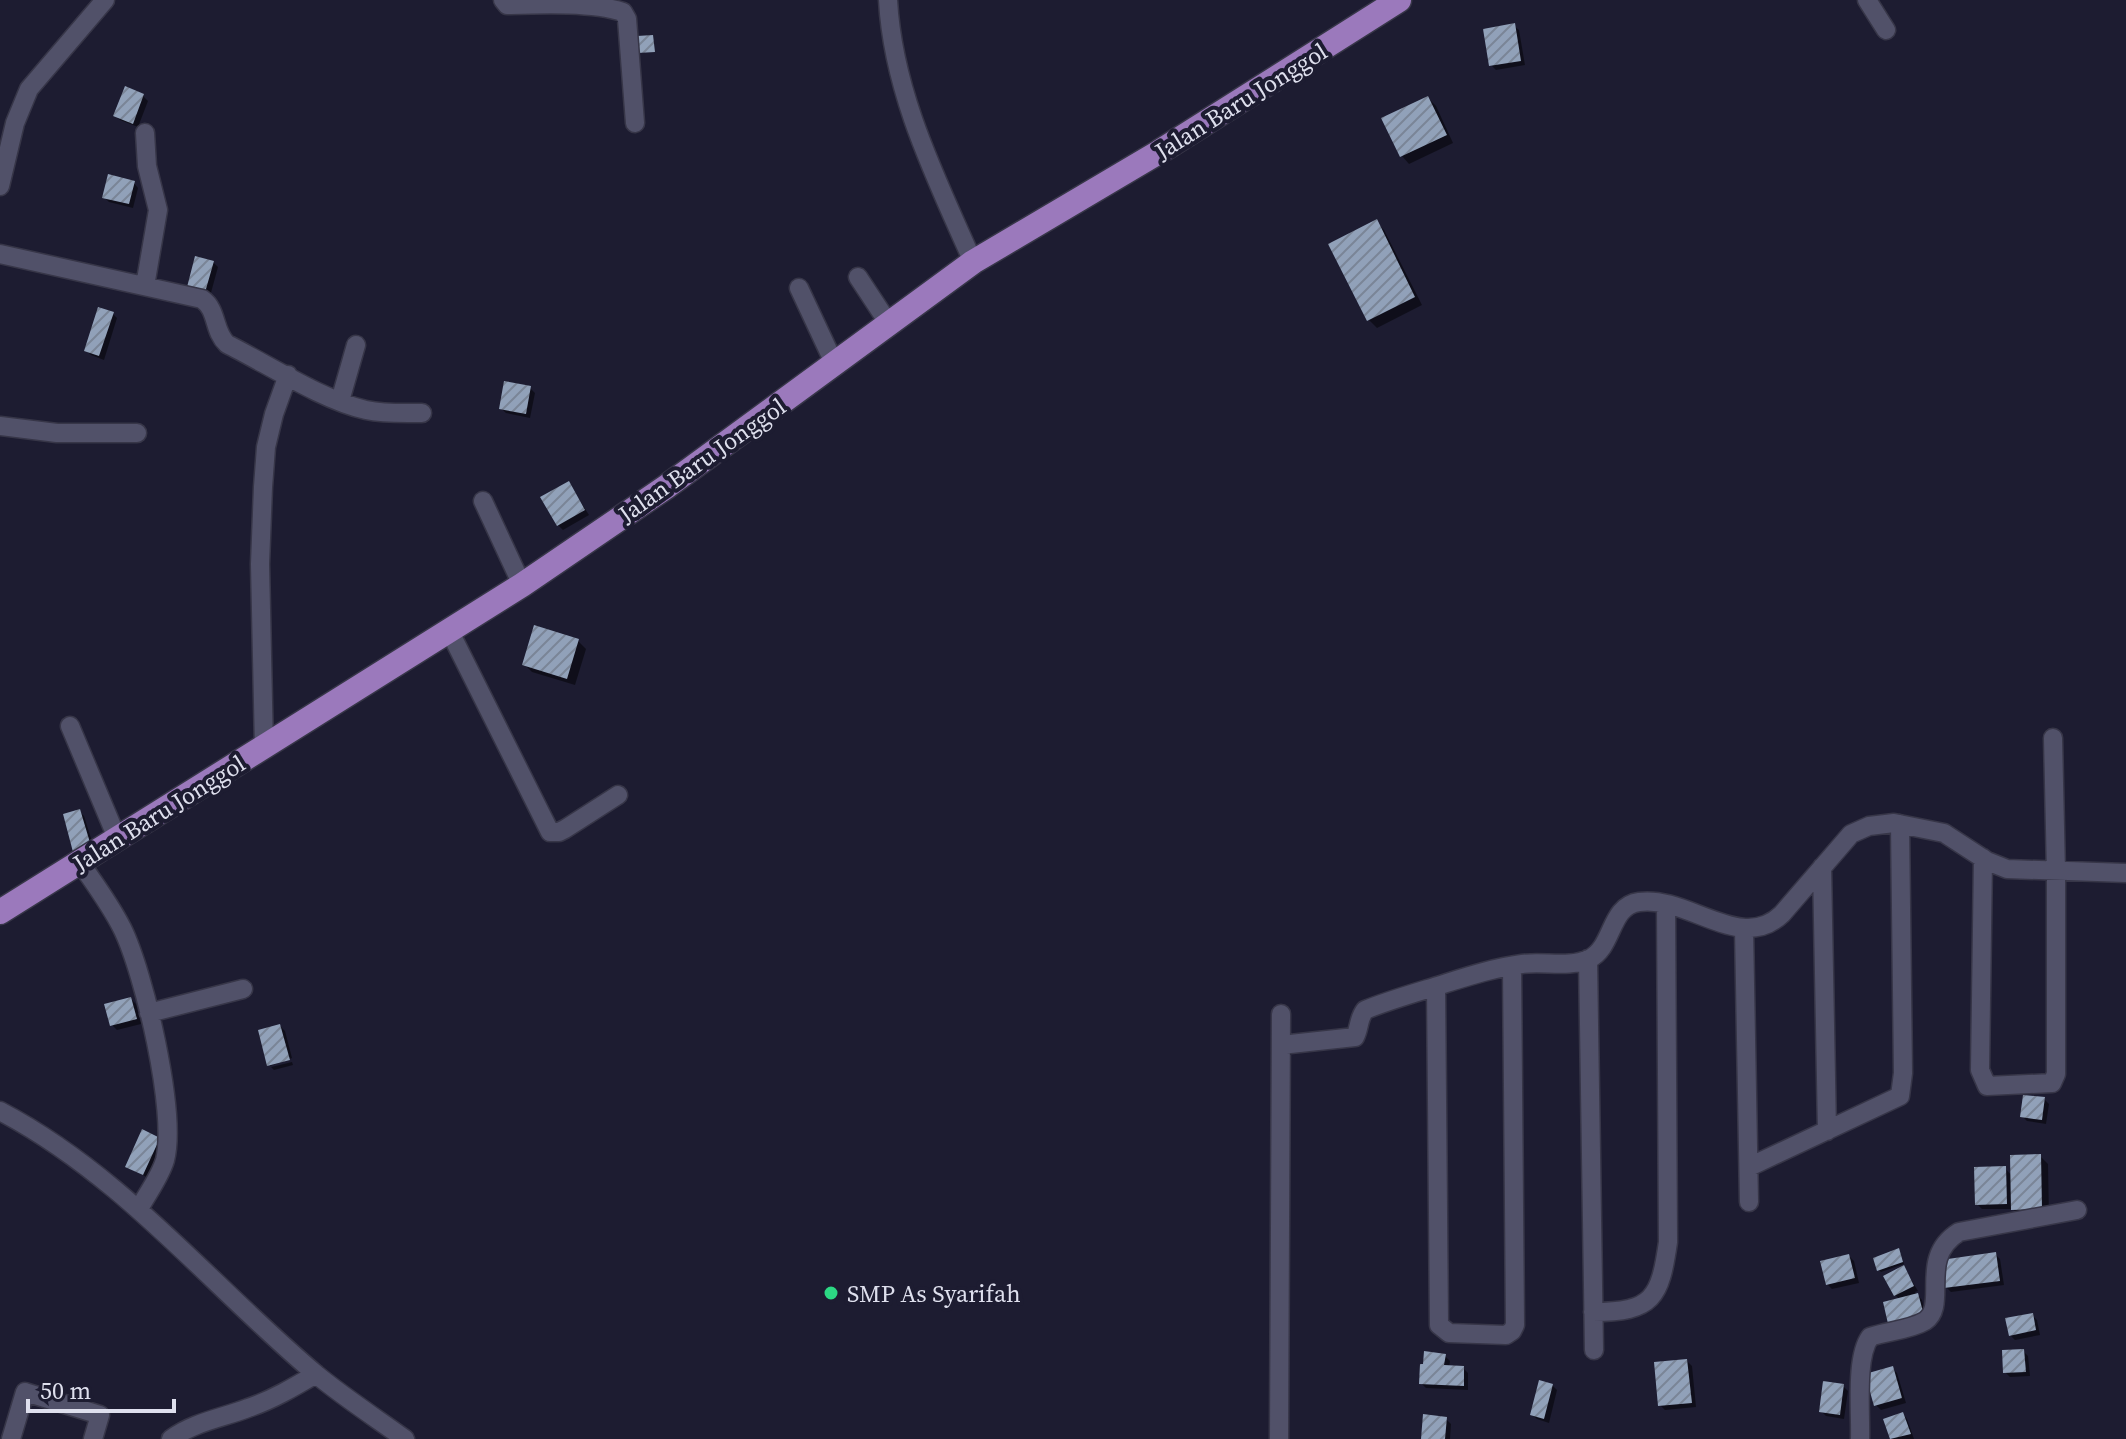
<svg xmlns="http://www.w3.org/2000/svg" width="2126" height="1439" viewBox="0 0 2126 1439" font-family="'Source Serif 4',serif">
<style>
.shadow{fill:#0007}
.building{fill:url(#building-hatch)}
.lines{fill:none;stroke-linecap:round;stroke-linejoin:round}
.minor-casing{stroke:#373648;stroke-width:21}
.major-casing{stroke:#373648;stroke-width:27}
.minor{stroke:#515169;stroke-width:18}
.major{stroke:#9b79bc;stroke-width:24}
.poi-dot{fill:#2cd884;stroke:#1d1c31;stroke-width:3}
.labels{text-anchor:middle;dominant-baseline:central;stroke-width:8;stroke-linejoin:round;paint-order:stroke}
.street-label{font-size:24px;fill:#dedfed;stroke:#1d1c31}
.poi-label{font-size:24px;fill:#dedfed;stroke:#1d1c31;text-anchor:start}
</style>
<defs>
<pattern id="building-hatch" width="6" height="6" patternUnits="userSpaceOnUse" patternTransform="scale(2)"><rect width="6" height="6" fill="#91a1b9"/><path d="M-1 1l2-2M0 6l6-6M5 7l2-2" fill="none" stroke="#7a8597"/></pattern>
</defs>
<rect width="100%" height="100%" fill="#1d1c31"/>
<path class="shadow" d="M 1514,26 L 1519,30 L 1525,65 L 1496,70 L 1491,65 Z
M 126,89 L 143,96 L 148,101 L 138,127 L 120,120 L 115,116 Z
M 1428,98 L 1436,106 L 1453,143 L 1409,164 L 1402,156 Z
M 134,183 L 138,188 L 133,208 L 109,202 L 104,197 Z
M 1376,222 L 1384,230 L 1422,305 L 1377,328 L 1369,320 L 1331,245 Z
M 213,262 L 218,267 L 209,300 L 193,296 Z
M 112,313 L 117,318 L 104,360 L 91,355 L 86,350 Z
M 530,388 L 535,393 L 530,418 L 506,413 L 501,408 Z
M 569,484 L 589,515 L 563,530 L 558,525 Z
M 578,641 L 586,649 L 575,685 L 532,672 L 524,664 Z
M 79,811 L 84,816 L 95,851 L 66,816 Z
M 131,999 L 136,1004 L 141,1024 L 117,1030 L 112,1025 Z
M 280,1026 L 285,1031 L 292,1058 L 270,1066 L 261,1032 Z
M 292,1062 L 293,1065 L 274,1070 L 271,1067 Z
M 2044,1099 L 2049,1104 L 2046,1124 L 2027,1121 L 2022,1116 Z
M 143,1132 L 164,1144 L 148,1178 L 128,1166 Z
M 2040,1156 L 2048,1164 L 2049,1217 L 2021,1217 L 2013,1209 L 1982,1209 L 1977,1204 L 2005,1168 L 2012,1176 Z
M 1900,1253 L 1904,1264 L 1881,1272 L 1879,1270 Z
M 1995,1254 L 2000,1259 L 2004,1285 L 1951,1292 L 1946,1287 Z
M 1849,1256 L 1854,1261 L 1859,1283 L 1832,1289 L 1827,1284 Z
M 1904,1268 L 1918,1291 L 1915,1292 L 1922,1300 L 1928,1324 L 1895,1295 Z
M 2032,1315 L 2037,1320 L 2040,1335 L 2015,1340 L 2010,1335 Z
M 2023,1351 L 2028,1356 L 2030,1376 L 2010,1377 L 2005,1372 Z
M 1445,1356 L 1450,1361 L 1449,1367 L 1463,1368 L 1468,1373 L 1468,1390 L 1426,1388 L 1421,1383 Z
M 1687,1361 L 1692,1366 L 1696,1407 L 1665,1410 L 1660,1405 Z
M 1892,1368 L 1897,1373 L 1906,1403 L 1881,1410 L 1876,1405 Z
M 1552,1385 L 1557,1390 L 1549,1423 L 1537,1419 L 1532,1415 Z
M 1843,1386 L 1848,1391 L 1844,1419 L 1826,1416 L 1821,1411 Z
M 1903,1414 L 1907,1419 L 1914,1439 L 1892,1439 L 1886,1420 Z
M 1446,1419 L 1451,1424 L 1450,1439 L 1423,1439 Z"/>
<path class="building" d="M 1515,23 L 1521,61 L 1489,66 L 1483,29 Z
M 653,35 L 655,52 L 638,53 L 637,36 Z
M 125,86 L 144,94 L 133,124 L 113,116 Z
M 1428,96 L 1447,135 L 1400,157 L 1381,118 Z
M 108,174 L 135,181 L 129,204 L 102,198 Z
M 1377,219 L 1415,297 L 1367,321 L 1328,244 Z
M 195,256 L 214,261 L 204,296 L 186,291 Z
M 98,307 L 114,312 L 99,356 L 84,351 Z
M 504,381 L 531,386 L 526,414 L 499,409 Z
M 569,481 L 585,510 L 557,526 L 540,497 Z
M 534,625 L 579,639 L 567,679 L 522,665 Z
M 80,809 L 91,846 L 73,852 L 63,814 Z
M 131,997 L 137,1019 L 110,1026 L 104,1004 Z
M 280,1024 L 290,1060 L 267,1066 L 258,1030 Z
M 2023,1095 L 2045,1097 L 2042,1120 L 2020,1117 Z
M 142,1129 L 160,1138 L 143,1175 L 125,1167 Z
M 2041,1154 L 2042,1209 L 2011,1210 L 2010,1155 Z
M 2006,1166 L 2007,1204 L 1975,1205 L 1974,1167 Z
M 1899,1248 L 1903,1262 L 1877,1271 L 1873,1258 Z
M 1996,1252 L 2000,1281 L 1944,1288 L 1941,1260 Z
M 1849,1254 L 1855,1278 L 1826,1285 L 1820,1261 Z
M 1904,1265 L 1914,1286 L 1894,1296 L 1883,1276 Z
M 1918,1293 L 1925,1319 L 1889,1328 L 1883,1302 Z
M 2033,1313 L 2036,1330 L 2009,1336 L 2005,1318 Z
M 2024,1349 L 2026,1372 L 2003,1373 L 2002,1350 Z
M 1424,1351 L 1446,1354 L 1444,1365 L 1464,1366 L 1464,1386 L 1419,1384 L 1420,1364 L 1423,1364 Z
M 1687,1359 L 1692,1403 L 1658,1406 L 1654,1362 Z
M 1893,1366 L 1902,1398 L 1874,1406 L 1865,1374 Z
M 1539,1380 L 1553,1384 L 1544,1419 L 1530,1415 Z
M 1823,1381 L 1844,1384 L 1840,1415 L 1819,1412 Z
M 1903,1412 L 1911,1434 L 1890,1439 L 1883,1419 Z
M 1423,1414 L 1447,1417 L 1445,1439 L 1421,1439 Z"/>
<g class="lines">
<g class="minor-casing">
<path id="minor" d="M 503,0 L 507,5 C 540,4 593,2 623,12 L 627,19 L 635,123
M 888,0 C 893,93 936,178 973,262
M 1867,0 L 1886,30
M 145,133 L 147,166 L 158,210 L 145,286
M 0,186 L 15,123 L 29,89 L 105,0
M 0,254 L 202,299 C 218,310 213,331 227,344 C 267,364 324,401 366,410 C 385,414 403,413 422,413
M 858,277 L 889,324
M 799,288 L 835,365
M 340,401 L 356,345
M 0,426 L 57,433 L 137,433
M 483,501 L 522,585
M 449,630 L 550,832 L 559,832 L 565,829 L 618,795
M 70,726 L 117,838
M 264,748 L 260,564 L 263,487 L 266,447 L 274,414 L 288,375
M 1983,858 L 1980,1070 L 1987,1086 L 2052,1083 L 2056,1074 L 2056,873 L 2053,738
M 79,861 C 94,883 110,904 122,928 C 144,972 177,1113 165,1160 C 160,1177 147,1194 139,1209
M 1822,867 L 1827,1131
M 1744,929 L 1749,1202
M 1588,959 L 1594,1350
M 1436,987 L 1439,1325 L 1449,1333 L 1506,1335 L 1512,1331 L 1515,1325 L 1512,966
M 149,1013 L 243,989
M 1281,1045 L 1355,1037 C 1360,1027 1358,1019 1365,1010 C 1387,1001 1411,994 1434,987 C 1463,978 1492,968 1522,964 C 1544,961 1569,968 1589,959 C 1614,947 1609,906 1639,902 C 1688,895 1741,954 1782,914 L 1851,834 L 1869,826 L 1894,823 L 1944,833 L 1987,861 L 2007,869 L 2126,873
M 0,1111 C 124,1176 211,1286 317,1375 C 345,1398 376,1418 405,1439
M 1749,1167 L 1900,1096 L 1903,1073 L 1900,824
M 1593,1312 C 1653,1312 1660,1298 1668,1242 L 1666,904
M 11,1439 L 25,1392 L 100,1415 L 93,1439
M 171,1439 C 194,1422 222,1418 248,1408 C 272,1400 294,1387 316,1374
M 1279,1439 L 1281,1014
M 1860,1439 C 1861,1412 1855,1358 1870,1337 C 1887,1331 1910,1330 1925,1321 C 1949,1305 1917,1258 1959,1232 L 2077,1210"/>
</g>
<g class="major-casing">
<path id="major" d="M 0,912 L 522,585 L 666,487 L 973,262 L 1159,152 L 1399,0"/>
</g>
<use href="#minor" class="minor"/>
<use href="#major" class="major"/>
</g>
<circle class="poi-dot" cx="831" cy="1293" r="8"/>
<g class="labels">
<g class="street-label">
<text transform="translate(1241 101) rotate(-32)">Jalan Baru Jonggol</text>
<text transform="translate(702 460) rotate(-35)">Jalan Baru Jonggol</text>
<text transform="translate(159 813) rotate(-32)">Jalan Baru Jonggol</text>
</g>
<g class="poi-label">
<text x="847" y="1293">SMP As Syarifah</text>
</g>
</g>
<path d="M28 1399v12h146v-12" fill="none" stroke="#dedfed" stroke-width="4"/>
<text x="40" y="1399" font-size="24" fill="#dedfed" stroke="#1d1c31" stroke-width="6" paint-order="stroke">50 m</text>
</svg>
